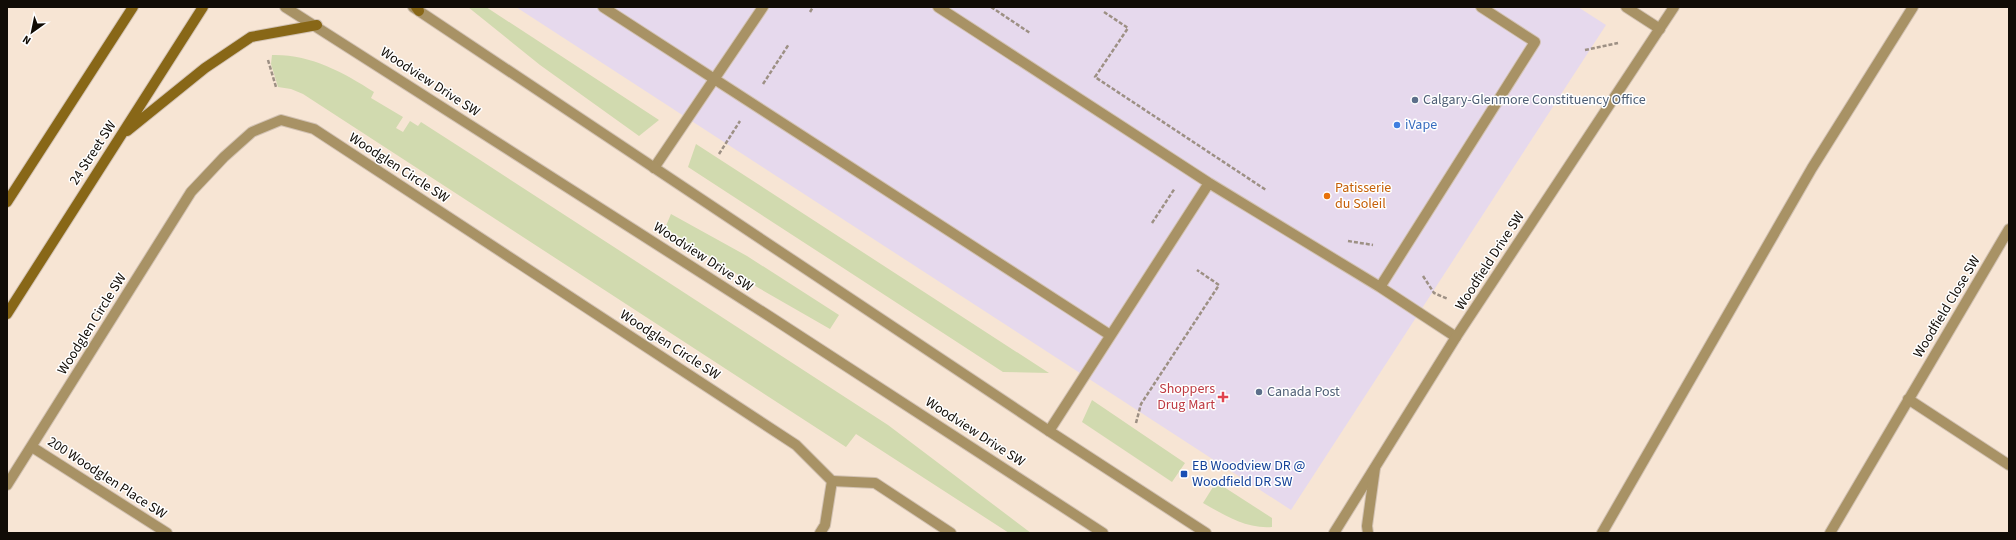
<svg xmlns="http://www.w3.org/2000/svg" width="2016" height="540" viewBox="0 0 2016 540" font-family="'Source Sans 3',sans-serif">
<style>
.commercial{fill:#e6d9ed}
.green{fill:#d1daaf}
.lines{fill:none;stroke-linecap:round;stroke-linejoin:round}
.service-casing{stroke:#d2c2b3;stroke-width:12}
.minor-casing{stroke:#d2c2b3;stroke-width:12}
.tertiary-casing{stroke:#d2c2b3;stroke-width:12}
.secondary-casing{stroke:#d2c2b3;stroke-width:12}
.path{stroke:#9d9084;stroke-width:2.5;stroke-dasharray:4 2;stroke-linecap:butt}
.service{stroke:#a89265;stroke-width:10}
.minor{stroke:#a89265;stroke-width:10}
.tertiary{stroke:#a89265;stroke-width:10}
.secondary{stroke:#886717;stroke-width:10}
.service-dot{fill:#5c6f8a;stroke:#fff;stroke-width:1.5}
.shop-dot{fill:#3f7fe0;stroke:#fff;stroke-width:1.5}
.food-dot{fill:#e8710a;stroke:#fff;stroke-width:1.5}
.health-dot{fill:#e0444e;stroke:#fff;stroke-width:1.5}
.transit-dot{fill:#1a4fb4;stroke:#fff;stroke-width:1.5}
.labels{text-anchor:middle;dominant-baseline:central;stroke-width:3;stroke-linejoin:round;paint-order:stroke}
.street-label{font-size:14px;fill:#110c06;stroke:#fff}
.service-label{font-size:14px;fill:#4e5e75;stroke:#fff;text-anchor:start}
.shop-label{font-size:14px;fill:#366cbe;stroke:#fff;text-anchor:start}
.food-label{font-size:14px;fill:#c56008;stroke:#fff;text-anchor:start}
.health-label{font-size:14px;fill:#be3a42;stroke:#fff;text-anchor:end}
.transit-label{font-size:14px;fill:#164399;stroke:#fff;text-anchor:start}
</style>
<rect width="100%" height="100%" fill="#f7e5d4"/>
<path class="commercial" d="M 516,7 L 1578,7 L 1606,25 L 1291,510 Z"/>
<path class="green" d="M 468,7 L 486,7 L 659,120 L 639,136 L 540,65 Z
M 272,55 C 310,54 343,72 374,92 L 371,98 L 403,117 L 396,128 L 403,132 L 410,121 L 418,126 L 421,122 L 477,158 L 888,425 L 1031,533 L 1009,533 L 856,434 L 846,447 L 303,94 L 291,89 L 278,87 L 271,64 Z
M 696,144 L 1049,373 L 1003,372 L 688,167 Z
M 671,214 L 747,256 L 839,315 L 830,329 L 757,287 L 665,228 Z
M 1092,400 L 1185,463 L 1172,482 L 1082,422 Z
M 1210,478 L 1272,518 L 1272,527 C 1246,529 1224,515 1203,503 L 1213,487 L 1207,483 Z"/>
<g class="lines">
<g class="service-casing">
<path id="service" d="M 603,7 L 1110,335
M 938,7 L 1209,183 L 1380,287 L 1456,337
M 1626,7 L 1660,29
M 654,168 L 763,7
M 1380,287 L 1535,42 L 1481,7
M 1049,431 L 1209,183
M 832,481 L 875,483 L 951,533
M 1602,533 L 1812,168 L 1913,7"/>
</g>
<g class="minor-casing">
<path id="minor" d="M 1908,399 L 2009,465
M 32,447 L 167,533
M 7,485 L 191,192 L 224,157 L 252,132 L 281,120 L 314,129 L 796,445 L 832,481 L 825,525 L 820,533
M 1334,533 L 1456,337 L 1674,7
M 1830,533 L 2009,229"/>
</g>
<g class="tertiary-casing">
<path id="tertiary" d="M 285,7 L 769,316 L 1103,533
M 413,7 L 1049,431 L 1206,533
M 1368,533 L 1367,526 L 1375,468"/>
</g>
<g class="secondary-casing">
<path id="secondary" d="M 416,7 L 419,11
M 127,131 L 205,68 L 251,37 L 317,25
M 7,202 L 133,7
M 7,314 L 203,7"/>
</g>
<path class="path" d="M 991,7 L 1030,33
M 810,12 L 813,7
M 1104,12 L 1128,28 L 1095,77 L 1266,190
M 1585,50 L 1618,43
M 268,60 L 276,87
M 763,84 L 789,44
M 719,154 L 740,121
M 1152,223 L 1175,188
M 1348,241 L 1373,245
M 1423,276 L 1434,293 L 1448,299
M 1136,423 L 1141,404 L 1219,285 L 1197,270"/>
<use href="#service" class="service"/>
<use href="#minor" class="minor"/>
<use href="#tertiary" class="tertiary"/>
<use href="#secondary" class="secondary"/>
</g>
<g class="service-dot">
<circle cx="1415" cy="100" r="4"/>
<circle cx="1259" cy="392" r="4"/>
</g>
<circle class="shop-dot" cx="1397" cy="125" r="4"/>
<circle class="food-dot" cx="1327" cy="196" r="4"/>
<path class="health-dot" d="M1221 391h4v4h4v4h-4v4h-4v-4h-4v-4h4z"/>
<rect class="transit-dot" x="1180" y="470" width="8" height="8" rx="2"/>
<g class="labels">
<g class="street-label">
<text transform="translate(430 82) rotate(33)">Woodview Drive SW</text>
<text transform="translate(93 153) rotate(-57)">24 Street SW</text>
<text transform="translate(399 168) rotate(33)">Woodglen Circle SW</text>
<text transform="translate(703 257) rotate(33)">Woodview Drive SW</text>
<text transform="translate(1490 261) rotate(-57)">Woodfield Drive SW</text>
<text transform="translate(1947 307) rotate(-59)">Woodfield Close SW</text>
<text transform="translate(92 324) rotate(-58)">Woodglen Circle SW</text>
<text transform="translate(670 345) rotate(33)">Woodglen Circle SW</text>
<text transform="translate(975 432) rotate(33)">Woodview Drive SW</text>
<text transform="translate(107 478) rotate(33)">200 Woodglen Place SW</text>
</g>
<g class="service-label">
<text x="1423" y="100">Calgary-Glenmore Constituency Office</text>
<text x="1267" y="392">Canada Post</text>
</g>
<g class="shop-label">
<text x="1405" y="125">iVape</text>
</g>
<g class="food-label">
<text x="1335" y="188">Patisserie<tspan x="1335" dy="16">du Soleil</tspan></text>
</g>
<g class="health-label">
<text x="1215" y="389">Shoppers<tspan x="1215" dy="16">Drug Mart</tspan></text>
</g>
<g class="transit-label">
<text x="1192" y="466">EB Woodview DR @<tspan x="1192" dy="16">Woodfield DR SW</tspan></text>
</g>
</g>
<rect width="2016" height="540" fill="none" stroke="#110c06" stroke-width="16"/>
<g transform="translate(32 32) rotate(213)" stroke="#ffffff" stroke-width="3" paint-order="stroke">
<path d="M0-3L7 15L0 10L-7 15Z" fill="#110c06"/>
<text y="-6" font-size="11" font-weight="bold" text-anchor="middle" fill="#110c06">N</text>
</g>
</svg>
